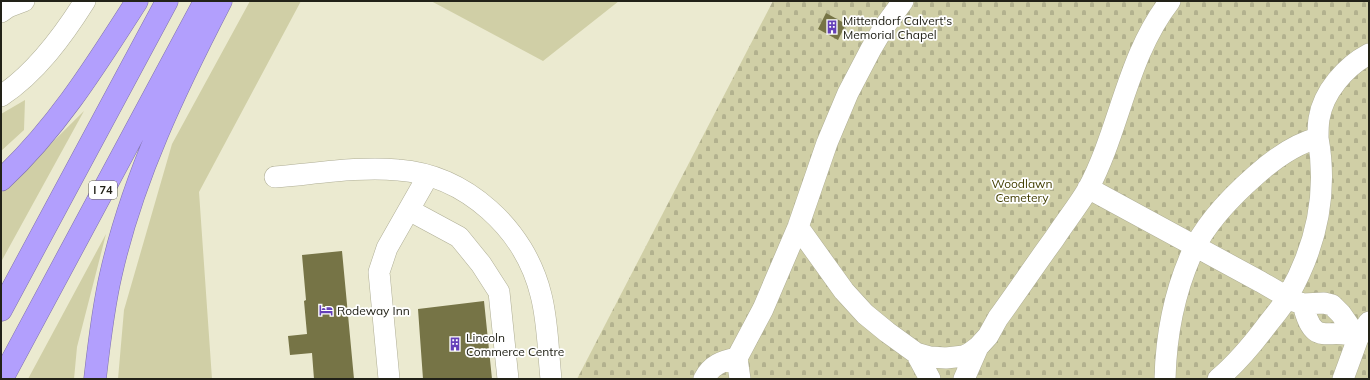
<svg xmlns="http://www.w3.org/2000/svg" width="1370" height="380" viewBox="0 0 1370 380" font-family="Mulish,sans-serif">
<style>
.green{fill:#d0cfa6}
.cemetery{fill:url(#cemetery-stones)}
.building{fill:#767446}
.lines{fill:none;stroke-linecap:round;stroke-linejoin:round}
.minor-casing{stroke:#afae95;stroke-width:22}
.highway-casing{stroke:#8073ad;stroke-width:23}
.minor{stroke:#fff;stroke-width:21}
.highway{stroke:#b29ffd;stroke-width:22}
.labels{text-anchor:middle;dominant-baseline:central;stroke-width:3.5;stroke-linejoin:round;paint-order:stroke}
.shield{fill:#fff;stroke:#64645d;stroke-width:1}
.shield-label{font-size:11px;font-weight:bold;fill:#222218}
.poi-label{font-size:12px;fill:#222218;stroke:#fff;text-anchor:start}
.park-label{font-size:12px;fill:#413d00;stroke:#fff}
</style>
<defs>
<pattern id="cemetery-stones" width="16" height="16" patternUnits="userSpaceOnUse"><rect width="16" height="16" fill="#d0cfa6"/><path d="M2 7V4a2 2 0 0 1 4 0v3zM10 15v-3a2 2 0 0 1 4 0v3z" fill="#b2b18e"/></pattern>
</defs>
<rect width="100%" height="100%" fill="#ebead0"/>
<path class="green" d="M 250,1 L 301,1 L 199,192 L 212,379 L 118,379 L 124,310 L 172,144 Z
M 431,1 L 619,1 L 543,61 Z
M 25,100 L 24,130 L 1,151 L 1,114 Z
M 84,111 L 1,262 L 1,193 Z
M 106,234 L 77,347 L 74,379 L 28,379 Z"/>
<path class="cemetery" d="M 773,1 L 1369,1 L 1369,379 L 577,379 Z"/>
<path class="building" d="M 826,13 L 846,24 L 838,40 L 818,29 Z
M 342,251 L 354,379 L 314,379 L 312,353 L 290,355 L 288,336 L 307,334 L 304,301 L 306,300 L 302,255 Z
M 484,301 L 492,379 L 423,379 L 418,309 Z"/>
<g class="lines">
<g class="minor-casing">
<path id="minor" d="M 1,12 L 8,7 L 24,1
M 1,96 C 36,73 63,36 85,1
M 275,177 C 314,174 359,166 398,170 C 466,175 525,229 541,295 C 548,322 548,351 551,379
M 1088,188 L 1261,282 L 1294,301 L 1303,304 L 1324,303 L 1332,305 L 1341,314 L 1350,327 L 1350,334
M 409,210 L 459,237 L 481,264 L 499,292 L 508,379
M 798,227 L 844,291 L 865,314 L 887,332 L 916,353 L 930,357 L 946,358 L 964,356 L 970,353 L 978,347 L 988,336 L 998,318 C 1017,292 1035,265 1054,239 C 1065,222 1078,206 1088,189 C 1120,129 1127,56 1170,1
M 1303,304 C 1314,352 1330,324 1358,338
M 916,353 L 930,379
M 737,358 L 763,309 L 798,227 L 827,143 L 848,93 L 871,49 L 884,27 L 903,1
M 389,379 L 379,272 L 387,248 L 428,176
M 704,379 C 711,365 722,361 737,358 L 740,379
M 964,379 L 978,347
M 1165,379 C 1166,337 1174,294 1191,255 C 1204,225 1232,196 1256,175 C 1274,159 1294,144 1318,138 C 1318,132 1318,125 1319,119 C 1323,92 1346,66 1369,54
M 1218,379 C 1236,364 1252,345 1267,325 C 1274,316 1283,306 1288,296 C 1316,247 1328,194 1318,138
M 1343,379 L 1358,338 L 1369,322"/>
</g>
<g class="highway-casing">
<path id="highway" d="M 1,180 C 57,128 96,65 137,1
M 1,310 L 167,1
M 2,379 L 205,1
M 95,379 C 99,344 103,308 111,274 C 133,177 176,88 221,1"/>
</g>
<use href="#minor" class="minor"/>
<use href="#highway" class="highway"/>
</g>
<defs>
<g id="building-bare" transform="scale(1.08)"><path d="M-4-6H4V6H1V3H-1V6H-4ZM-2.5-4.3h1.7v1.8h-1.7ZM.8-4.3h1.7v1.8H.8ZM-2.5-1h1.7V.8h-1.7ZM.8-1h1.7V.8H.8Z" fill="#6540b8" stroke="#fff" stroke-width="2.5" paint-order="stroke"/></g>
<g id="hotel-bare" transform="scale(1.08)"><path d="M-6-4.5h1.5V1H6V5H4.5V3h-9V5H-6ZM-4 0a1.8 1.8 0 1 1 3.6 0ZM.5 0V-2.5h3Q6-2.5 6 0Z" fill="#6540b8" stroke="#fff" stroke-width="2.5" paint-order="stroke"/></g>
</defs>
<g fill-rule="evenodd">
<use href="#building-bare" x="832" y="27"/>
<use href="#hotel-bare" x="326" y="310"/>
<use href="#building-bare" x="455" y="344"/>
</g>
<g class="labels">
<rect class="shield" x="89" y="181" width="28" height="18" rx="3"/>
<g class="shield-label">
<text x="103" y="190">I 74</text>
</g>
<g class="poi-label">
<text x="843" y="20">Mittendorf Calvert's<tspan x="843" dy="14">Memorial Chapel</tspan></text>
<text x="337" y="310">Rodeway Inn</text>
<text x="466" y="337">Lincoln<tspan x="466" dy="14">Commerce Centre</tspan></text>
</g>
<g class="park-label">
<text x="1022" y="183">Woodlawn<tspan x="1022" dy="14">Cemetery</tspan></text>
</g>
</g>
<rect width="1370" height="380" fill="none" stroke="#222218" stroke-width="4"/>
</svg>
